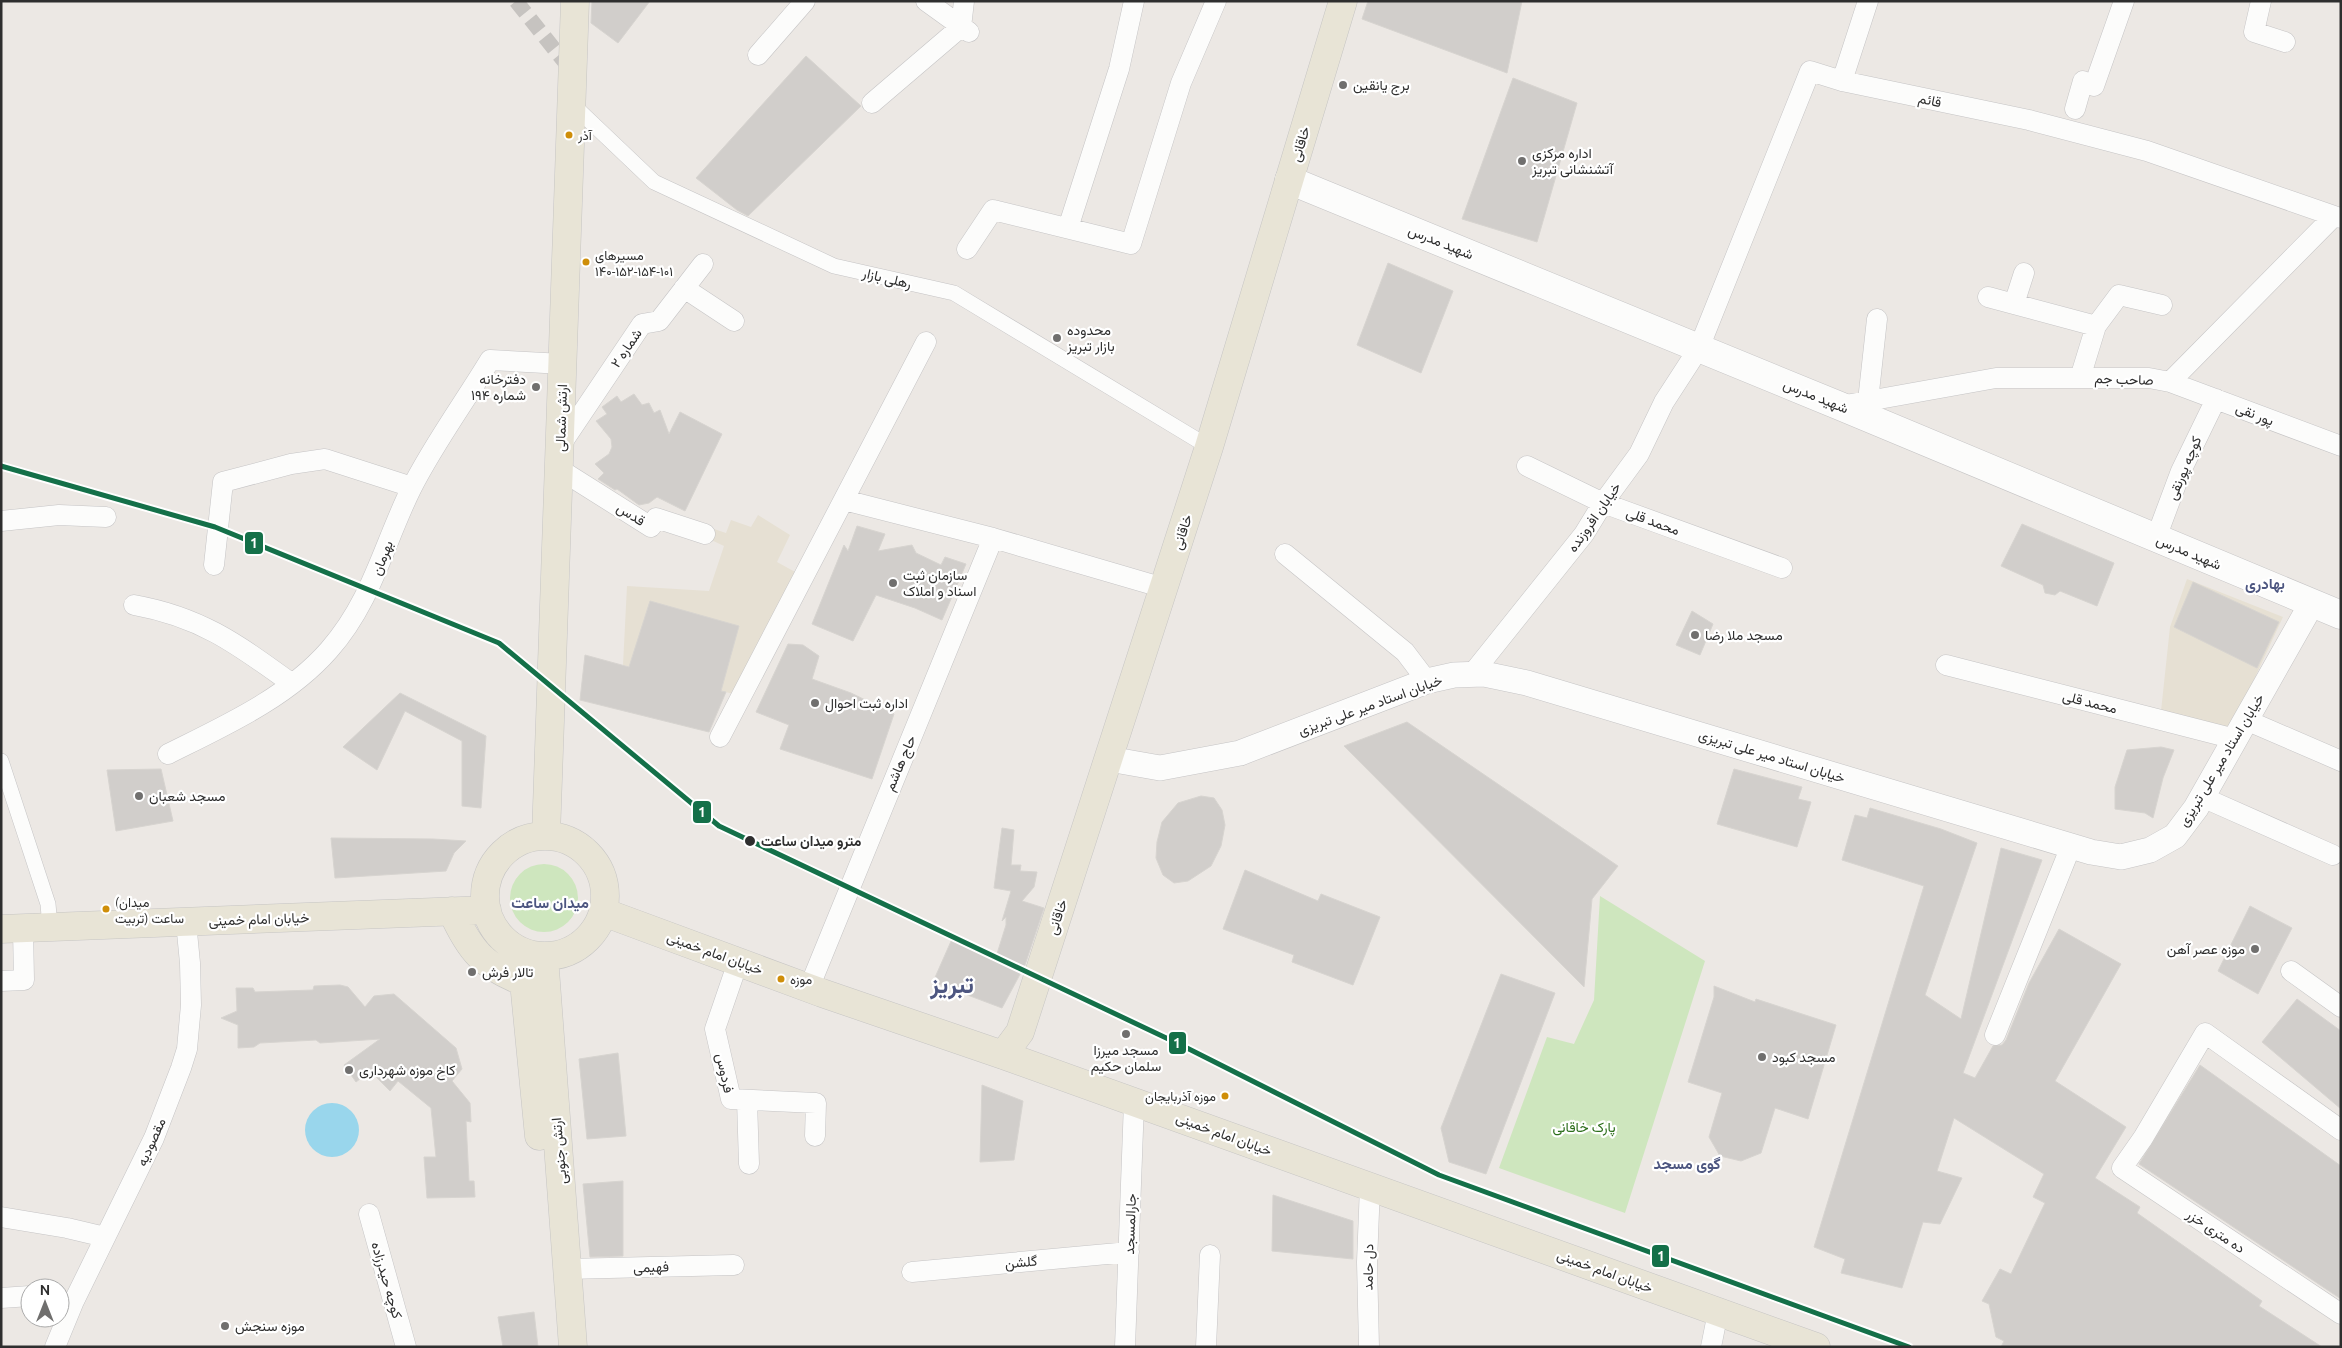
<svg xmlns="http://www.w3.org/2000/svg" width="2342" height="1348" viewBox="0 0 2342 1348" font-family="Ubuntu,Vazirmatn,sans-serif">
<style>
.education{fill:#e6e0d3}
.green{fill:#cee6be}
.water{fill:#99d6ec}
.building{fill:#d1cecb;stroke:#d7d4d0}
.lines{fill:none;stroke-linecap:round;stroke-linejoin:round}
.pedestrian-tunnel{stroke:#c6c3c0;stroke-width:15;stroke-dasharray:15 8;stroke-linecap:butt}
.pedestrian-casing{stroke:#c5c4c5;stroke-width:16}
.minor-casing{stroke:#c5c4c5;stroke-width:21}
.tertiary-casing{stroke:#c5c4c5;stroke-width:26}
.secondary-casing{stroke:#c5c4c5;stroke-width:29}
.primary-casing{stroke:#c6c5c4;stroke-width:29}
.pedestrian{stroke:#fcfcfb;stroke-width:15}
.minor{stroke:#fcfcfb;stroke-width:20}
.tertiary{stroke:#fcfcfb;stroke-width:25}
.secondary{stroke:#fcfcfb;stroke-width:28}
.primary{stroke:#e8e4d6;stroke-width:28}
.metro-1-casing{stroke:#fff;stroke-width:9}
.metro-1{stroke:#147049;stroke-width:5}
.poi-dot{fill:#706f6e;stroke:#fff;stroke-width:2}
.bus-dot{fill:#cf8e09;stroke:#fff;stroke-width:2}
.stop-dot{fill:#2e2e2e;stroke:#fff;stroke-width:2}
.labels{text-anchor:middle;dominant-baseline:central;stroke-width:4.5;stroke-linejoin:round;paint-order:stroke}
.bus-label{font-size:13px;fill:#2e2e2e;stroke:#fff;text-anchor:start}
.poi-label{font-size:14px;fill:#2e2e2e;stroke:#fff;text-anchor:start}
.street-label{font-size:14px;fill:#2e2e2e;stroke:#fff}
.stop-label{font-size:14px;font-weight:bold;fill:#2e2e2e;stroke:#fff;text-anchor:start}
.park-label{font-size:14px;fill:#2c6e1b;stroke:#fff}
.neighbourhood-label{font-size:15px;font-weight:bold;fill:#4d5680;stroke:#fff}
.town-label{font-size:24px;font-weight:bold;fill:#4d5680;stroke:#fff}
.line-badge{stroke:#fff;stroke-width:2}
.badge-label{font-size:14px;text-anchor:middle;font-weight:bold;fill:#fff}
</style>
<rect width="100%" height="100%" fill="#ece8e4"/>
<path class="education" d="M 758,515 L 790,535 L 777,562 L 797,573 L 737,695 L 623,665 L 627,586 L 709,591 L 724,546 L 707,538 L 711,528 L 726,533 L 731,520 L 751,527 Z
M 2187,579 L 2283,617 L 2231,729 L 2161,711 L 2170,627 Z"/>
<path class="green" d="M510 898a34 34 0 1 1 68 0a34 34 0 1 1-68 0Z
M 1600,896 L 1705,961 L 1625,1213 L 1499,1168 L 1547,1037 L 1574,1044 L 1594,1000 Z"/>
<path class="water" d="M305 1130a27 27 0 1 1 54 0a27 27 0 1 1-54 0Z"/>
<path class="building" d="M 592,1 L 650,1 L 618,43 L 591,23 Z
M 1368,1 L 1522,1 L 1507,73 L 1362,19 Z
M 806,56 L 861,106 L 748,216 L 737,210 L 696,178 Z
M 1513,78 L 1577,103 L 1537,242 L 1462,219 Z
M 1388,263 L 1453,291 L 1421,373 L 1357,345 Z
M 634,394 L 642,405 L 649,403 L 654,413 L 660,410 L 669,434 L 680,412 L 722,434 L 685,511 L 657,497 L 649,503 L 639,505 L 617,489 L 615,490 L 598,479 L 604,473 L 595,464 L 609,454 L 612,447 L 611,439 L 596,421 L 607,414 L 602,407 L 617,396 L 621,402 Z
M 2022,524 L 2114,563 L 2097,606 L 2060,591 L 2055,595 L 2045,593 L 2043,585 L 2001,566 Z
M 857,526 L 885,534 L 878,551 L 912,545 L 916,553 L 941,565 L 945,557 L 966,564 L 942,620 L 915,608 L 876,595 L 853,641 L 812,624 L 844,545 L 848,551 Z
M 2193,582 L 2279,622 L 2257,668 L 2174,627 Z
M 650,601 L 739,626 L 721,691 L 726,692 L 709,732 L 580,700 L 585,655 L 629,667 Z
M 1692,611 L 1713,624 L 1700,655 L 1676,645 Z
M 788,644 L 803,645 L 819,656 L 812,679 L 851,693 L 894,714 L 872,779 L 780,749 L 789,725 L 756,712 Z
M 400,693 L 486,736 L 481,808 L 462,806 L 462,741 L 405,711 L 377,770 L 343,747 Z
M 1407,722 L 1618,866 L 1592,899 L 1584,987 L 1344,746 Z
M 2161,747 L 2174,750 L 2163,778 L 2153,818 L 2145,813 L 2115,809 L 2115,787 L 2127,750 Z
M 161,769 L 173,821 L 116,831 L 107,770 Z
M 1734,769 L 1802,787 L 1798,799 L 1811,802 L 1797,847 L 1717,824 Z
M 1201,796 L 1214,798 L 1222,810 L 1225,825 L 1221,846 L 1211,866 L 1188,881 L 1174,883 L 1163,875 L 1156,858 L 1157,842 L 1162,822 L 1178,803 Z
M 1870,808 L 1941,829 L 1977,843 L 1925,995 L 1961,1019 L 2001,848 L 2042,860 L 1963,1073 L 1975,1078 L 1993,1046 L 2002,1045 L 2006,1040 L 2029,983 L 2059,929 L 2121,964 L 2055,1081 L 2126,1127 L 2095,1178 L 2140,1207 L 2137,1213 L 2262,1301 L 2259,1306 L 2322,1347 L 2001,1347 L 2004,1341 L 1996,1337 L 1989,1304 L 1982,1301 L 2000,1269 L 2011,1274 L 2045,1203 L 2033,1197 L 2044,1174 L 1954,1118 L 1937,1171 L 1962,1178 L 1940,1224 L 1923,1222 L 1902,1288 L 1841,1273 L 1845,1259 L 1814,1247 L 1924,886 L 1842,860 L 1855,815 L 1867,818 Z
M 1002,828 L 1014,830 L 1011,865 L 1021,865 L 1020,871 L 1037,872 L 1034,887 L 1022,901 L 1044,908 L 1025,965 L 1002,1008 L 933,982 L 952,939 L 996,957 L 1006,925 L 1006,917 L 1002,921 L 1011,891 L 994,888 Z
M 331,838 L 433,839 L 466,841 L 454,853 L 446,871 L 335,878 Z
M 1245,870 L 1318,901 L 1321,894 L 1380,917 L 1353,985 L 1292,962 L 1294,955 L 1223,929 Z
M 2250,906 L 2292,928 L 2258,994 L 2218,971 Z
M 1501,974 L 1555,993 L 1486,1174 L 1449,1162 L 1441,1128 Z
M 340,985 L 348,987 L 365,1007 L 374,996 L 394,994 L 456,1048 L 462,1069 L 452,1081 L 470,1103 L 471,1122 L 466,1121 L 469,1181 L 474,1181 L 475,1197 L 427,1198 L 424,1157 L 436,1157 L 431,1108 L 398,1081 L 390,1091 L 370,1071 L 356,1082 L 344,1065 L 380,1039 L 320,1043 L 316,1040 L 260,1043 L 254,1047 L 238,1048 L 238,1025 L 221,1018 L 237,1011 L 236,988 L 253,988 L 255,992 L 313,990 L 314,986 Z
M 1714,986 L 1755,1002 L 1756,999 L 1836,1025 L 1808,1119 L 1775,1108 L 1761,1153 L 1741,1161 L 1720,1156 L 1709,1137 L 1722,1093 L 1688,1082 L 1714,997 Z
M 2297,999 L 2341,1031 L 2341,1109 L 2262,1042 Z
M 618,1053 L 626,1136 L 587,1139 L 579,1059 Z
M 2200,1065 L 2341,1166 L 2341,1299 L 2139,1164 Z
M 982,1085 L 1023,1101 L 1014,1160 L 980,1162 Z
M 623,1181 L 623,1256 L 590,1257 L 583,1184 Z
M 1273,1195 L 1353,1221 L 1353,1259 L 1272,1251 Z
M 534,1312 L 538,1347 L 503,1347 L 498,1317 Z"/>
<g class="lines">
<path class="pedestrian-tunnel" d="M 516,1 L 571,70"/>
<g class="pedestrian-casing">
<path id="pedestrian" d="M 572,104 L 654,182 L 834,266 L 954,293 L 1209,447
M 1,761 L 48,904 L 50,927"/>
</g>
<g class="minor-casing">
<path id="minor" d="M 926,1 L 969,32
M 2261,1 L 2254,32 L 2285,42
M 758,55 L 805,1
M 1842,81 L 1868,1
M 872,103 L 961,27 L 964,1
M 2075,109 L 2083,81 L 2094,86 L 2124,1
M 1068,228 L 1119,69 L 1134,1
M 967,249 L 993,210 L 1131,244 L 1181,83 L 1216,1
M 684,288 L 734,321
M 1988,297 L 2096,326
M 2014,304 L 2024,273
M 2080,378 L 2096,326 L 2119,295 L 2162,305
M 2170,382 L 2341,446
M 1868,401 L 1877,319
M 1840,406 L 1996,378 L 2149,378 L 2170,382 L 2334,216 L 2341,218
M 560,446 L 642,324 L 659,321 L 703,264
M 1527,466 L 1603,503 L 1782,568
M 559,469 L 651,527 L 656,518 L 705,534
M 844,500 L 993,538 L 1164,588
M 1,521 L 59,515 L 106,517
M 2156,538 L 2181,471 L 2216,399
M 1285,554 L 1405,652 L 1427,681
M 214,565 L 223,482 L 291,464 L 325,459 L 412,487
M 134,605 C 201,617 237,644 291,683
M 1946,665 L 2235,739
M 1472,674 L 1584,534 L 1603,503 L 1639,454 L 1664,402 L 1699,348 L 1810,71 L 1842,81 L 2029,120 L 2147,151 L 2334,216
M 2246,720 L 2341,761
M 720,737 L 926,342
M 168,754 C 224,726 287,698 329,650 C 372,601 383,546 411,489 C 433,445 464,403 490,360 L 563,364
M 2202,797 L 2333,855
M 738,962 L 715,1029 L 731,1099 L 816,1103 L 815,1136
M 2291,971 L 2341,1007
M 1,981 L 24,980 L 23,929
M 809,988 L 993,538
M 1995,1035 L 2071,846
M 747,1100 L 749,1164
M 2341,1130 L 2205,1033 L 2143,1138 L 2122,1168 L 2341,1314
M 369,1214 L 406,1347
M 1,1217 L 67,1228 L 105,1237
M 567,1269 L 734,1265
M 912,1272 L 1129,1252
M 1,1298 L 30,1296
M 55,1347 L 74,1301 L 154,1138 L 181,1068 L 187,1049 L 191,1005 L 190,963 L 186,922
M 1125,1347 L 1134,1102
M 1206,1347 L 1210,1255
M 1369,1347 L 1367,1262 L 1370,1186
M 1711,1347 L 1718,1312"/>
</g>
<g class="tertiary-casing">
<path id="tertiary" d="M 1109,759 L 1160,768 L 1240,753 L 1427,681 L 1454,675 L 1484,674 L 1527,683 L 2091,852 L 2121,857 L 2150,850 L 2175,836 L 2196,808 L 2312,603"/>
</g>
<g class="secondary-casing">
<path id="secondary" d="M 1289,180 L 1840,406 L 2341,615"/>
</g>
<g class="primary-casing">
<path id="primary" d="M 546,836 L 575,1
M485 896a60 60 0 1 1 120 0a60 60 0 1 1-120 0Z
M 452,911 C 470,951 483,966 524,982 L 539,1136
M 603,912 L 822,993 L 1003,1055 L 1816,1347
M 1,929 L 487,910
M 544,956 L 573,1347
M 1003,1055 L 1020,1032 L 1209,447 L 1343,1"/>
</g>
<use href="#pedestrian" class="pedestrian"/>
<use href="#minor" class="minor"/>
<use href="#tertiary" class="tertiary"/>
<use href="#secondary" class="secondary"/>
<use href="#primary" class="primary"/>
<g class="metro-1-casing">
<path id="metro-1" d="M 1,466 L 215,527 L 499,643 L 719,826 L 1181,1045 L 1439,1175 L 1909,1347"/>
</g>
<use href="#metro-1" class="metro-1"/>
</g>
<g class="poi-dot">
<circle cx="1343" cy="85" r="5"/>
<circle cx="1522" cy="161" r="5"/>
<circle cx="1057" cy="338" r="5"/>
<circle cx="536" cy="387" r="5"/>
<circle cx="893" cy="583" r="5"/>
<circle cx="1695" cy="635" r="5"/>
<circle cx="815" cy="703" r="5"/>
<circle cx="139" cy="796" r="5"/>
<circle cx="2255" cy="949" r="5"/>
<circle cx="472" cy="972" r="5"/>
<circle cx="1126" cy="1034" r="5"/>
<circle cx="1762" cy="1057" r="5"/>
<circle cx="349" cy="1070" r="5"/>
<circle cx="225" cy="1326" r="5"/>
</g>
<g class="bus-dot">
<circle cx="569" cy="135" r="4.5"/>
<circle cx="586" cy="262" r="4.5"/>
<circle cx="106" cy="909" r="4.5"/>
<circle cx="781" cy="979" r="4.5"/>
<circle cx="1225" cy="1096" r="4.5"/>
</g>
<circle class="stop-dot" cx="750" cy="841" r="6"/>
<g class="labels">
<g class="bus-label">
<text x="578" y="135">آذر</text>
<text x="595" y="255">مسیرهای<tspan x="595" dy="16">۱۴۰-۱۵۲-۱۵۴-۱۰۱</tspan></text>
<text x="115" y="902">(میدان<tspan x="115" dy="16">ساعت (تربیت</tspan></text>
<text x="790" y="979">موزه</text>
<text x="1216" y="1096" text-anchor="end">موزه آذربایجان</text>
</g>
<g class="poi-label">
<text x="1353" y="85">برج یانقین</text>
<text x="1532" y="153">اداره مرکزی<tspan x="1532" dy="16">آتشنشانی تبریز</tspan></text>
<text x="1067" y="330">محدوده<tspan x="1067" dy="16">بازار تبریز</tspan></text>
<text x="526" y="379" text-anchor="end">دفترخانه<tspan x="526" dy="16">شماره ۱۹۴</tspan></text>
<text x="903" y="575">سازمان ثبت<tspan x="903" dy="16">اسناد و املاک</tspan></text>
<text x="1705" y="635">مسجد ملا رضا</text>
<text x="825" y="703">اداره ثبت احوال</text>
<text x="149" y="796">مسجد شعبان</text>
<text x="2245" y="949" text-anchor="end">موزه عصر آهن</text>
<text x="482" y="972">تالار فرش</text>
<text x="1126" y="1050" text-anchor="middle">مسجد میرزا<tspan x="1126" dy="16">سلمان حکیم</tspan></text>
<text x="1772" y="1057">مسجد کبود</text>
<text x="359" y="1070">کاخ موزه شهرداری</text>
<text x="235" y="1326">موزه سنجش</text>
</g>
<g class="street-label">
<text transform="translate(1930 100) rotate(12)">قائم</text>
<text transform="translate(1300 144) rotate(-73)">خاقانی</text>
<text transform="translate(1441 242) rotate(22)">شهید مدرس</text>
<text transform="translate(887 278) rotate(13)">رهلی بازار</text>
<text transform="translate(626 348) rotate(-56)">شماره ۲</text>
<text transform="translate(2124 379) rotate(2)">صاحب جم</text>
<text transform="translate(1816 396) rotate(22)">شهید مدرس</text>
<text transform="translate(2255 414) rotate(21)">پور نقی</text>
<text transform="translate(561 418) rotate(-88)">ارتش شمالی</text>
<text transform="translate(2184 468) rotate(-67)">کوچه پورنقی</text>
<text transform="translate(631 514) rotate(32)">قدس</text>
<text transform="translate(1594 517) rotate(-55)">خیابان افروزنده</text>
<text transform="translate(1653 521) rotate(20)">محمد قلی</text>
<text transform="translate(1182 532) rotate(-72)">خاقانی</text>
<text transform="translate(2189 552) rotate(23)">شهید مدرس</text>
<text transform="translate(382 558) rotate(-69)">بهرمان</text>
<text transform="translate(2090 702) rotate(14)">محمد قلی</text>
<text transform="translate(1370 705) rotate(-20)">خیابان استاد میر علی تبریزی</text>
<text transform="translate(1772 756) rotate(17)">خیابان استاد میر علی تبریزی</text>
<text transform="translate(2221 760) rotate(-59)">خیابان استاد میر علی تبریزی</text>
<text transform="translate(900 763) rotate(-67)">حاج هاشم</text>
<text transform="translate(1057 917) rotate(-72)">خاقانی</text>
<text transform="translate(259 919) rotate(-2)">خیابان امام خمینی</text>
<text transform="translate(715 953) rotate(20)">خیابان امام خمینی</text>
<text transform="translate(725 1073) rotate(78)">فردوس</text>
<text transform="translate(1224 1134) rotate(20)">خیابان امام خمینی</text>
<text transform="translate(151 1142) rotate(-66)">مقصودیه</text>
<text transform="translate(559 1151) rotate(-95)">ارتش جنوبی</text>
<text transform="translate(1130 1224) rotate(-88)">جارالمسجد</text>
<text transform="translate(2216 1231) rotate(34)">ده متری خزر</text>
<text transform="translate(1021 1262) rotate(-5)">گلشن</text>
<text transform="translate(651 1267) rotate(-2)">فهیمی</text>
<text transform="translate(1368 1267) rotate(-89)">دل حامد</text>
<text transform="translate(1605 1271) rotate(20)">خیابان امام خمینی</text>
<text transform="translate(387 1280) rotate(74)">کوچه حیدرزاده</text>
</g>
<g class="stop-label">
<text x="761" y="841">مترو میدان ساعت</text>
</g>
<g class="park-label">
<text x="1584" y="1127">پارک خاقانی</text>
</g>
<g class="neighbourhood-label">
<text x="2265" y="583">بهادری</text>
<text x="550" y="902">میدان ساعت</text>
<text x="1687" y="1163">گوی مسجد</text>
</g>
<g class="town-label">
<text x="952" y="984">تبریز</text>
</g>
</g>
<g class="line-badge">
<rect x="244" y="531" width="20" height="24" rx="5" fill="#147049"/>
<rect x="692" y="800" width="20" height="24" rx="5" fill="#147049"/>
<rect x="1168" y="1031" width="19" height="24" rx="5" fill="#147049"/>
<rect x="1651" y="1244" width="19" height="24" rx="5" fill="#147049"/>
</g>
<g class="badge-label">
<text x="254" y="548">1</text>
<text x="702" y="817">1</text>
<text x="1177" y="1048">1</text>
<text x="1661" y="1261">1</text>
</g>
<rect width="2342" height="1348" fill="none" stroke="#2e2e2e" stroke-width="5"/>
<g transform="translate(45 1303)"><circle r="24" fill="#ffffff" stroke="#ababab"/>
<path d="M0-4L9 19L0 12L-9 19Z" fill="#706f6e"/>
<text y="-8" font-size="14" font-weight="bold" text-anchor="middle" fill="#2e2e2e">N</text>
</g>
</svg>
